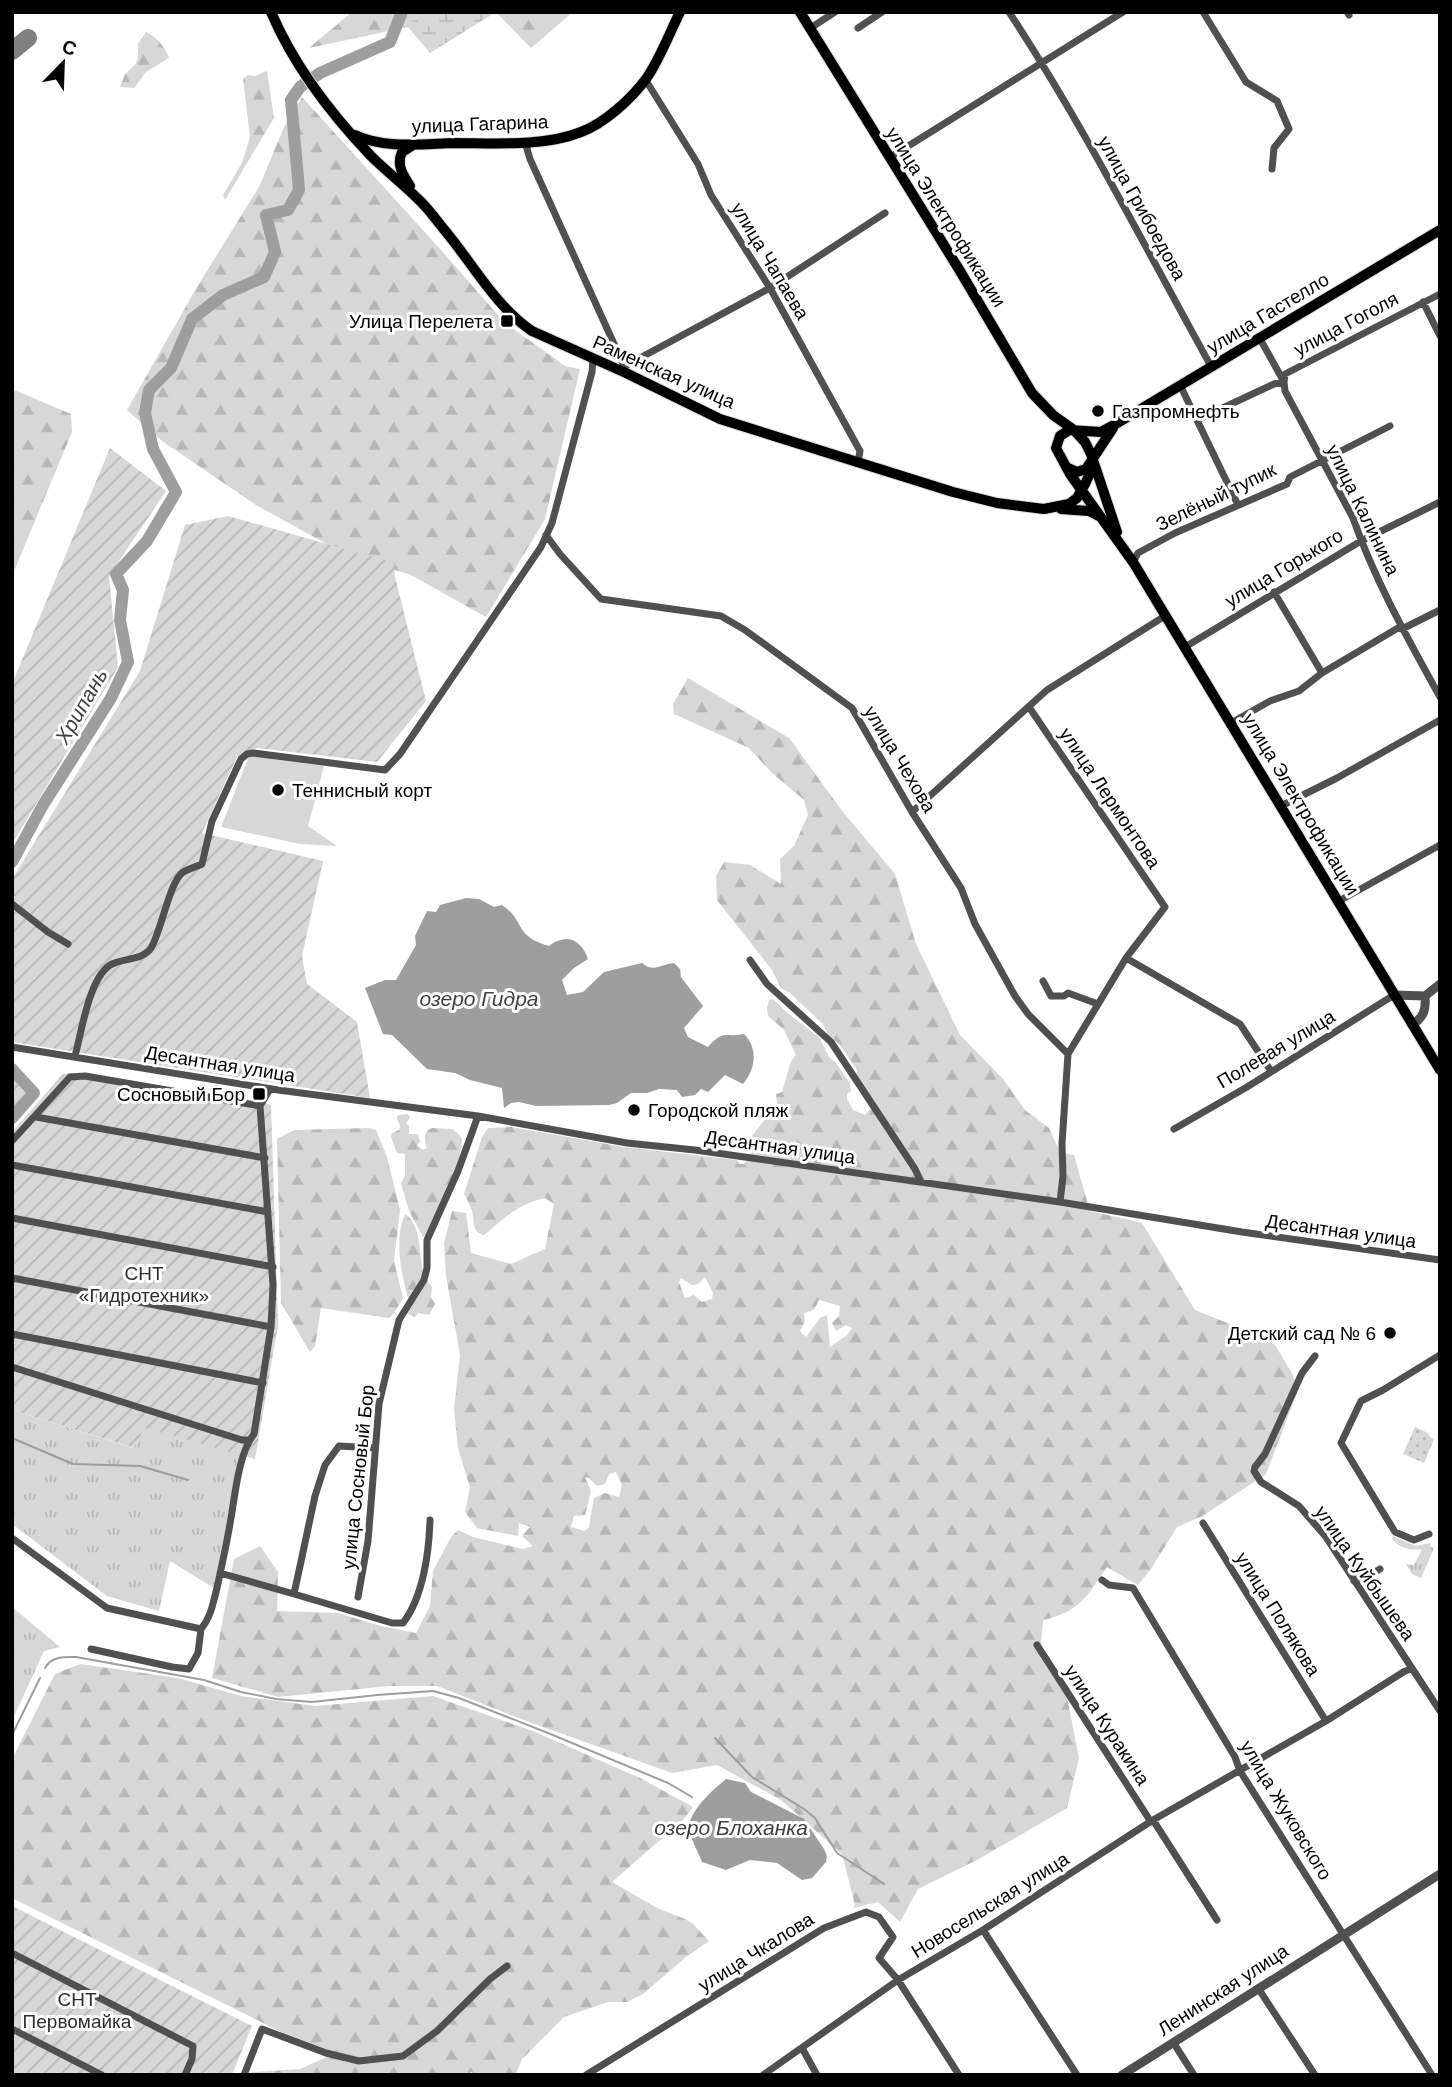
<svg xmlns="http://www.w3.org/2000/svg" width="1452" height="2087" viewBox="0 0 1452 2087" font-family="Arial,sans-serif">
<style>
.grass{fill:url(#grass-tufts)}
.forest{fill:url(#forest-firs);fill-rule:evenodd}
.wetland{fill:url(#wetland-marsh)}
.park{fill:url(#park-dots)}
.garden{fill:url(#garden-furrows)}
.pitch{fill:#d7d7d7}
.water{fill:#9e9e9e}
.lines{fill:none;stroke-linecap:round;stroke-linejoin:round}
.stream{stroke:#9e9e9e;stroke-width:2}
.river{stroke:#9e9e9e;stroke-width:12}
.taxiway{stroke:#808080;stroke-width:18}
.primary-casing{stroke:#dbdbdb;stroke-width:12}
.minor{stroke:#505050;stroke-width:7}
.tertiary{stroke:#505050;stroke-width:9}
.primary{stroke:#000;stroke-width:10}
.poi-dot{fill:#000;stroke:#fff;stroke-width:2.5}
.labels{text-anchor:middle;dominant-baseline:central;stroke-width:6;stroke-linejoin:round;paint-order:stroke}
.street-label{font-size:19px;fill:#000;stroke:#fff}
.poi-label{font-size:19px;fill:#000;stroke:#fff;text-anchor:end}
.park-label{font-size:19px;fill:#2e2e2e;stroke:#fff}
.water-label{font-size:21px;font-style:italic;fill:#3f3f3f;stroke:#fff}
</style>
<defs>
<pattern id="grass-tufts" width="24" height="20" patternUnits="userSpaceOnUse" patternTransform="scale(1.75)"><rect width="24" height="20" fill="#d7d7d7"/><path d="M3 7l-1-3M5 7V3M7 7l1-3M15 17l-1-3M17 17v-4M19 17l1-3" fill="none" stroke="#b7b7b7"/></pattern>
<pattern id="forest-firs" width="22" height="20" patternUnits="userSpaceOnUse" patternTransform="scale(1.75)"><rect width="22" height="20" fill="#d7d7d7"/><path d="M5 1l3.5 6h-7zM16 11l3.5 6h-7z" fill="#b7b7b7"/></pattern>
<pattern id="wetland-marsh" width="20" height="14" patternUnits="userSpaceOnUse" patternTransform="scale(1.75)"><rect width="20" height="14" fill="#d7d7d7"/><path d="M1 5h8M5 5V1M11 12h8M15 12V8" fill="none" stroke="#b7b7b7"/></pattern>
<pattern id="park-dots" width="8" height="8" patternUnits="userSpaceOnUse" patternTransform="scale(1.75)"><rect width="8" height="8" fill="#d7d7d7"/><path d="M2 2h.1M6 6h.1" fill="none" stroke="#b7b7b7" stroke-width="1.8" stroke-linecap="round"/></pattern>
<pattern id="garden-furrows" width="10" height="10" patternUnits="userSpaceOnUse" patternTransform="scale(1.75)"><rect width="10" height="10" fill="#d7d7d7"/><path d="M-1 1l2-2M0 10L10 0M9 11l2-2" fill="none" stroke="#b7b7b7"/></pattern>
</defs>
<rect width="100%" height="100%" fill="#fff"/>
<path class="grass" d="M 12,1410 L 133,1448 L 143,1427 L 240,1454 L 214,1588 L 170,1561 L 159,1611 L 107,1596 L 12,1524 Z
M 1393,1536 L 1415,1546 L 1431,1543 L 1430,1546 L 1434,1548 L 1421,1578 L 1412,1574 L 1406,1564 L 1414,1565 L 1422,1549 C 1412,1551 1397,1548 1392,1538 Z
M 12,1607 L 60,1647 L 44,1651 L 12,1721 Z"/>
<path class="forest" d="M 352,12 L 419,12 L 408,27 L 309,48 Z
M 496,12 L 573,12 L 531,48 Z
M 146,32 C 157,37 165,47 169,58 L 146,72 L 134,88 L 120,87 L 125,74 L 135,65 L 138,58 L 138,44 Z
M 267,71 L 274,118 L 225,200 L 223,195 L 242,163 L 250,137 L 243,79 L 248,75 L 255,76 Z
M 302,97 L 441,250 L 504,322 L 565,366 L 580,369 L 545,519 L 486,617 L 409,574 L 352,558 L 256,505 L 162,441 L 127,410 L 197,287 L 259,187 L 284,127 Z
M 12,389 L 71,414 L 72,432 L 12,576 Z
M 688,678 L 789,738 L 843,812 L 895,874 L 916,944 L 960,1035 L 1003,1079 L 1025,1110 L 1049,1128 L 1060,1152 L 1074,1155 L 1090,1211 L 1142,1223 L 1195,1310 L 1257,1335 L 1275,1345 L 1293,1375 L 1297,1393 L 1266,1474 L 1201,1517 L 1177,1527 L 1151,1569 L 1138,1585 L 1107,1567 C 1087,1596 1080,1612 1043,1620 L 1040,1657 L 1067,1697 L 1079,1758 L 1067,1808 L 977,1860 L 918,1889 L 900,1922 L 878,1902 L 853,1908 L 855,1905 L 842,1854 L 781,1800 L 717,1765 L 672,1773 L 529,1722 L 437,1686 L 389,1686 L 278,1697 L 212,1678 L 234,1559 L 260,1546 L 278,1572 L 277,1611 L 338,1613 L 381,1626 L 416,1633 L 430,1606 L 433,1571 L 451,1537 L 458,1530 L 473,1537 L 523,1549 L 533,1546 L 522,1536 L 530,1527 L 519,1523 L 518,1536 L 477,1528 L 465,1512 L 470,1488 L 458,1448 L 454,1409 L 460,1355 L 446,1276 L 444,1243 L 452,1211 L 466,1213 L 471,1253 L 511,1264 L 545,1249 L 554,1204 L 545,1198 C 516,1205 506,1217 484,1235 C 471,1232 475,1221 472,1211 C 470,1205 467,1199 464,1194 L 482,1137 L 488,1128 L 511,1127 L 624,1147 L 737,1160 L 739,1164 L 744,1164 L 752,1152 L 748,1141 L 777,1104 L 776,1094 L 782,1092 L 791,1061 L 796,1055 L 784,1030 L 768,1016 L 767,1008 L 769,1000 L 773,999 L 785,1011 L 819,1037 L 829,1057 L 836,1063 L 850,1083 L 851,1091 L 847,1094 L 847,1099 L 853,1110 L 865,1115 L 870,1109 L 872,1110 L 856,1081 L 857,1070 L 840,1045 L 828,1035 L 823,1024 L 790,993 L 781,988 L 772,970 L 717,900 L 716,876 L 724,862 L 750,865 L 781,884 L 780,859 L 794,846 L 808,815 L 804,800 L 772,773 L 749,748 L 674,714 L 673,704 ZM 705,1277 L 713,1293 L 712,1299 L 702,1302 L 694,1295 L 685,1298 L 679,1282 L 681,1278 L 692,1285 L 698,1284 ZM 819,1300 L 840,1306 L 839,1316 L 832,1323 L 836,1331 L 846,1325 L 852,1328 L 847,1335 L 830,1347 L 827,1315 L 820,1318 L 806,1337 L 800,1331 L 805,1322 L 804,1313 L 814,1310 ZM 616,1472 L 622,1485 L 619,1497 L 605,1493 L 594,1498 L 589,1527 L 585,1531 L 571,1527 L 574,1516 L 585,1515 L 591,1491 L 585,1477 L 589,1478 L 597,1486 L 605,1484 L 609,1474 Z
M 407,1114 L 410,1117 L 406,1124 L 409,1126 L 409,1134 L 418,1134 L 420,1142 L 417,1145 L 423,1150 L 427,1148 C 424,1141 423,1131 432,1128 L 453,1129 L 462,1138 C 462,1166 439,1208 427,1234 L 423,1237 L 409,1211 L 402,1187 L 401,1183 L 405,1176 L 405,1154 L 397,1153 L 391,1137 L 392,1133 L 399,1130 L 400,1126 L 397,1118 L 398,1115 Z
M 369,1128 L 376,1130 L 387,1157 L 400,1210 L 394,1261 L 403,1298 L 394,1313 L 389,1318 L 321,1308 L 315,1346 L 310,1352 L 281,1303 L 277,1139 L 294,1130 Z
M 405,1214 C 422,1225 419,1254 423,1272 C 424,1278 429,1282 432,1287 L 431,1297 L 435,1304 L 429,1315 L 418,1313 L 415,1317 L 408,1314 L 411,1301 L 407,1296 C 401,1269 394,1240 405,1214 Z
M 80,1664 L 178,1678 L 241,1696 L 315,1706 L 433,1696 L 533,1731 L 640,1778 L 693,1807 L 683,1820 L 612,1882 L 659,1909 L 685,1919 L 693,1924 L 709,1941 L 686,1957 L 643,1994 L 627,2002 L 608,2002 L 564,2017 L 522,2059 L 516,2074 L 514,2075 L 474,2075 L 472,2072 L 466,2075 L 252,2075 L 253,2072 L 300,2069 L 329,2056 L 12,1898 L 12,1759 L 55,1674 Z"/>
<path class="wetland" d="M 419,12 L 496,12 L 430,53 L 408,27 Z"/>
<path class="park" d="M 1415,1427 L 1428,1433 L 1430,1437 L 1434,1439 L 1424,1463 L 1403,1454 Z"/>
<path class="garden" d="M 110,448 L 166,491 L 109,576 L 118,667 L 12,844 L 12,684 Z
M 228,516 L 394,563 L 395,577 L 426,701 L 377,762 L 257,748 L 237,757 L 202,833 L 323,861 L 302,956 L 307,984 L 357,1022 L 370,1098 L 12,1042 L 12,879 L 140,671 L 185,525 Z
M 12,1063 L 39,1095 L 12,1125 Z
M 76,1073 L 263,1102 L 271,1105 L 278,1325 L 255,1459 L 144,1428 L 134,1448 L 12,1410 L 12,1132 L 63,1074 Z
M 12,1906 L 252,2026 L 232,2075 L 12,2075 Z"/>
<path class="pitch" d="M 249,756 L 324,766 L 308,826 L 337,846 L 300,844 L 221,827 Z"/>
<path class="water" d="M 466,898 L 479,899 L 494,907 L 502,905 C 526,921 513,936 549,946 C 566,933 581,939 588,959 L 574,968 L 562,980 L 567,995 L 583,992 L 604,972 L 642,963 C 654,973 661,964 674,963 L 680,969 L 681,977 L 703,1006 L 684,1028 L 688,1037 L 708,1047 C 724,1029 724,1038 744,1034 C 759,1049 755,1070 743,1084 L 725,1075 L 708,1092 L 701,1089 L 695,1095 L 682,1097 L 677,1090 L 659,1089 L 647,1093 L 631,1093 L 617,1103 L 609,1105 L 536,1106 L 519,1102 L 511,1103 L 504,1108 L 502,1088 L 470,1080 L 455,1073 L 427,1069 L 392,1035 L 383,1034 L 365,988 L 385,980 L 396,980 L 416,945 L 415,936 L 427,911 L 436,912 L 440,905 Z
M 726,1779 L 745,1783 L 751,1792 L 804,1819 L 824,1849 L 827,1856 L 826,1862 L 812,1878 L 802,1880 L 777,1863 L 750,1860 L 726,1870 L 702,1862 C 699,1854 690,1837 689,1830 C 688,1811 713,1790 726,1779 Z"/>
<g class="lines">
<path class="stream" d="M 12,1438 L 73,1464 L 140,1466 L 188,1480
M 45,1668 C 52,1656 64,1657 76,1657 L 204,1680 L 241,1692 L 276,1699 L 312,1702 L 377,1695 L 433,1691 L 459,1698 L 548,1733 L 668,1783 L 692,1797
M 12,1735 L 40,1678
M 715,1738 L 752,1777 L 804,1809 L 815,1818 L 837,1853 L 884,1884"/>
<path class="river" d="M 12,862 L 43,805 L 111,698 L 128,662 L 120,620 L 123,590 L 116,574 L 147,541 L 176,492 L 153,449 L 145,413 L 149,390 L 171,368 L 192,319 L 223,295 L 264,277 L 275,252 L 266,215 L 288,210 L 299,190 L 291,100 L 300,87 L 320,73 L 390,42 L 402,12
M 12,1069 L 34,1093 L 12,1118"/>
<path class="taxiway" d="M 12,51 L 28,38"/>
<g class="primary-casing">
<path id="primary" d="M 271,12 C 294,66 331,114 371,156 C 386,171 403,184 418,199 C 427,207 434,217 442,227 C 472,262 494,305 532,331 L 626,373 L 720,419 L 953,492 L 997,503 L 1044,509 L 1069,504 L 1077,498 L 1085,484 L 1092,469 L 1093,460
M 800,12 L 960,271 L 1032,393 L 1053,415 L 1074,430 L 1085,442 L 1091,454 L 1117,532
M 355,135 C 385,149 421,144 454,143 C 493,143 544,147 581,132 C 605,123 631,99 646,79 C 660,59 669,34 680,12
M 410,186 C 403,175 396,165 402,152 L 413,145
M 1440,230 L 1114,425 L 1101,432 L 1069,430 L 1060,436 L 1056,448 L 1070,474 L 1133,562 L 1440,1070
M 1066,467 L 1077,472 L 1086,469 L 1113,428
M 1061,509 L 1089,511 L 1099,516"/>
</g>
<path class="minor" d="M 1009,12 C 1084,126 1146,249 1212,368
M 1203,12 L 1246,82 L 1277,101 L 1289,129 L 1274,148 L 1272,169
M 1347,12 L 1349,15
M 858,28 L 882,12
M 809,29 L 835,12
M 645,79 L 698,164 L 711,195 L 770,288 L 860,451 L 858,462
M 525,142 L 530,159 L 625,368
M 889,158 L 1123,12
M 1423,302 L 1440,336
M 1259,337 L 1284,382 L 1285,391 L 1353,518 C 1375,581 1408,639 1440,697
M 625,366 L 770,288 L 885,213
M 1181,387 L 1238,505
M 1197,420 L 1274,384 L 1284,382 L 1285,374 L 1440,294
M 546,535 L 560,554 L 601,599 L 721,616 L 745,630 L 852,708 L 912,812 L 961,888 L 975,924 L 1015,996 L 1028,1014 L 1068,1054 L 1062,1144 L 1063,1176 L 1060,1202
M 1133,562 L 1138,553 L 1175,533 L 1287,484 L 1290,477 L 1390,426
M 1274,592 L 1322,673
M 1185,647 L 1361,541 L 1440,502
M 1029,707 L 1165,907 L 1126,958 L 1068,1054
M 1231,723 L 1270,701 L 1299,691 L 1322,673 L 1398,628 L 1402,629 L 1440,610
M 1281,806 L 1337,778 L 1440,720
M 912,812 L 1047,690 L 1165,616
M 1339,901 L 1440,845
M 12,904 L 48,932 L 68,944
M 1126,958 L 1240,1024 L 1271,1071
M 750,960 L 767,984 L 831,1042 L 915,1169 L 921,1182
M 1043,981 L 1051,996 L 1064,996 L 1068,993 L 1098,1004
M 12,1047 L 278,1090 L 478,1116 L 627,1143 L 695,1150 L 1060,1202 L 1242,1232 L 1440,1260
M 76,1052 C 82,1029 90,975 112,964 C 125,958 143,960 151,948 C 161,932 169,884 182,873 C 187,869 196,867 202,864 L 212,821 L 241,759 L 247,754 L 253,753 L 385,770 L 400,754 L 541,547 L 552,523 L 592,372 L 593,359
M 36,1117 L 265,1158
M 1174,1129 L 1247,1087 L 1394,995
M 12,1141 L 70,1077 L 85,1076 L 260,1106
M 12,1165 L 268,1212
M 12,1218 L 273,1267
M 12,1278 L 271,1327
M 12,1334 L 263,1383
M 1315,1356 L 1302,1373 L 1265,1454 L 1255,1467 L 1254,1471 L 1261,1482 L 1299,1506 L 1326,1537 L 1440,1711
M 12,1367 L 242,1440 L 249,1440
M 1203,1523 L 1326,1721
M 1429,1534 L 1414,1540 L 1395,1532 L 1341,1443 L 1361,1401 L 1383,1390 L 1440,1355
M 12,1538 L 107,1608 L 201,1629
M 220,1573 L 294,1594 L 315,1496 L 325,1465 L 339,1446 L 375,1448
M 1102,1580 L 1109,1585 L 1133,1588 L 1235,1757 L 1240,1771 L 1432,2075
M 1354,1581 L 1368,1572 L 1370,1575 L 1380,1569
M 294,1594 L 392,1623 L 403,1623 C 423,1597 429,1553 430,1520
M 358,1597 L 368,1541 L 379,1404 L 399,1320 L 424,1280 L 427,1268 L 427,1240 L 458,1171 L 478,1116
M 201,1629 C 211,1617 213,1603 217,1588 C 222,1565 227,1542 231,1518 C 235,1495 239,1452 254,1434 L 271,1327 L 273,1285 L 260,1106 L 270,1089
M 1037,1645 L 1151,1822
M 91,1649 L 172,1667 L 189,1669 L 198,1653 L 201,1629
M 1153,1820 L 1217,1920
M 983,1930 L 1077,2075
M 12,1953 L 193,2046 L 192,2059 L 185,2075
M 1258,1988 L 1315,2075
M 12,2029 L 102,2075
M 1173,2042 L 1194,2075
M 802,2048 L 817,2075
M 244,2075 L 262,2029 L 326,2053 L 359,2061 L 403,2056 L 437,2031 L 490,1979 L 507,1966
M 586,2075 L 824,1928 L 866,1912 L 879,1917 L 893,1937 L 879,1958 L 898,1980 L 959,2075
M 763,2075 L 898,1980 L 983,1930 L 1153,1820 L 1326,1721 L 1405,1671 L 1412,1669"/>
<path class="tertiary" d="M 1394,995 L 1425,996 L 1440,984
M 1412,1025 C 1424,1017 1426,1010 1425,996
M 1122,2075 L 1440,1874"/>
<use href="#primary" class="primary"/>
</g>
<g class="poi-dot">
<rect x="500" y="314" width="14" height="14" rx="3.5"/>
<circle cx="1098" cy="411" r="7"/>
<circle cx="278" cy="790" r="7"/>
<rect x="252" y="1087" width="14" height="14" rx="3.5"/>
<circle cx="634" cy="1110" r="7"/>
<circle cx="1390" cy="1333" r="7"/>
</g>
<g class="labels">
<g class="street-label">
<text transform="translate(480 124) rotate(-2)">улица Гагарина</text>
<text transform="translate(1142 208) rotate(61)">улица Грибоедова</text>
<text transform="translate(946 217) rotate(58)">улица Электрофикации</text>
<text transform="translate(770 261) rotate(59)">улица Чапаева</text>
<text transform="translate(1268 313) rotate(-31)">улица Гастелло</text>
<text transform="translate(1346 324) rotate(-28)">улица Гоголя</text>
<text transform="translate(664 372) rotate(24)">Раменская улица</text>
<text transform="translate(1216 497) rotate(-26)">Зелёный тупик</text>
<text transform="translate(1363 510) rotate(64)">улица Калинина</text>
<text transform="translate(1284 568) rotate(-31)">улица Горького</text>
<text transform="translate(900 759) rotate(59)">улица Чехова</text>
<text transform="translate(1110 798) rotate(56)">улица Лермонтова</text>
<text transform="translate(1301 804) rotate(59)">улица Электрофикации</text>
<text transform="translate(1276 1049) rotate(-31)">Полевая улица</text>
<text transform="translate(220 1064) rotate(9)">Десантная улица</text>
<text transform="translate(780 1147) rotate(8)">Десантная улица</text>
<text transform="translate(1341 1231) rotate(8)">Десантная улица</text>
<text transform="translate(358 1477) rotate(-84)">улица Сосновый Бор</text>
<text transform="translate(1365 1573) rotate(55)">улица Куйбышева</text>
<text transform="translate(1278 1614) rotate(58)">улица Полякова</text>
<text transform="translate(1107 1725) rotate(57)">улица Куракина</text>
<text transform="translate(1286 1810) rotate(59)">улица Жуковского</text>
<text transform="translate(990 1905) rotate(-32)">Новосельская улица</text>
<text transform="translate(756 1952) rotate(-32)">улица Чкалова</text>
<text transform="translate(1223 1990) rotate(-33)">Ленинская улица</text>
</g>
<g class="poi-label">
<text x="493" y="321">Улица Перелета</text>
<text x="1112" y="411" text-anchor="start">Газпромнефть</text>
<text x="292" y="790" text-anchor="start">Теннисный корт</text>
<text x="245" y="1094">Сосновый Бор</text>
<text x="648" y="1110" text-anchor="start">Городской пляж</text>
<text x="1376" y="1333">Детский сад № 6</text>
</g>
<g class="park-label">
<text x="144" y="1273">СНТ<tspan x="144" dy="22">«Гидротехник»</tspan></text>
<text x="77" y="1999">СНТ<tspan x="77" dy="22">Первомайка</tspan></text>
</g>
<g class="water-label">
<text transform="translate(81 706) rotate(-60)">Хрипань</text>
<text x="479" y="998">озеро Гидра</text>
<text x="731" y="1827">озеро Блоханка</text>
</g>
</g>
<rect width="1452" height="2087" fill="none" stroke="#000000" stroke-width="28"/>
<g transform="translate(63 63) rotate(23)" stroke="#ffffff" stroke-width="5" paint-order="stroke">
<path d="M0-5L12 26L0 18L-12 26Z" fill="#000000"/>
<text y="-10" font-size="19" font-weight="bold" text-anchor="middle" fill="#000000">С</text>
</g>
</svg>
